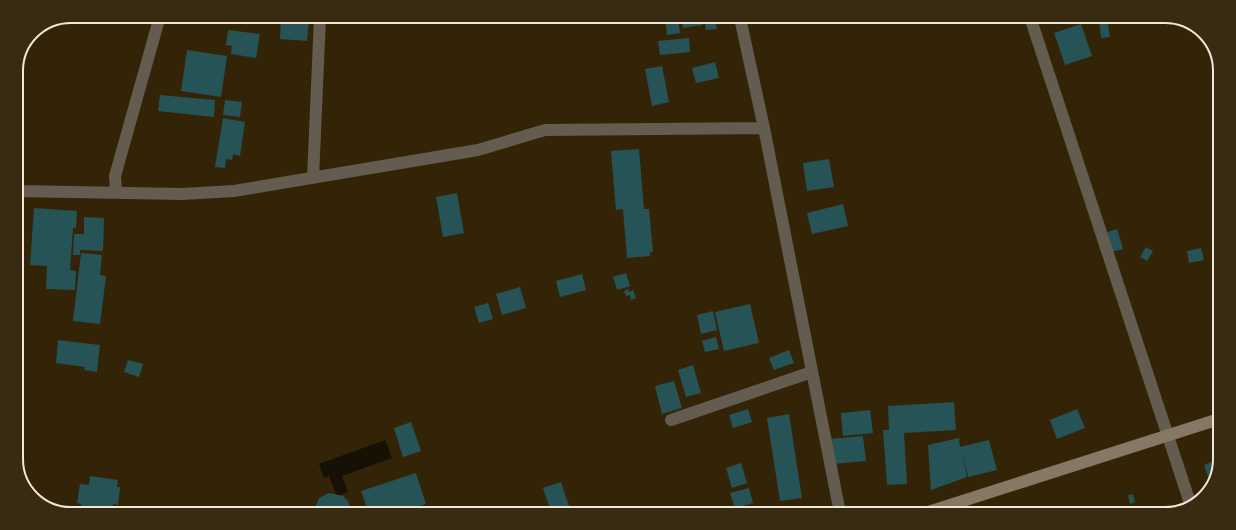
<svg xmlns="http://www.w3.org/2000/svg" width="1236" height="530" viewBox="0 0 1236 530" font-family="Mulish,sans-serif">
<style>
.water{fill:#171005}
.building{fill:#265355}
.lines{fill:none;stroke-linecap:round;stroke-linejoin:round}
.street{stroke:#635c4f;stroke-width:12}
.secondary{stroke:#857965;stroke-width:12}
.rim{fill:none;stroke:#f1e7d7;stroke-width:2}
</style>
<rect width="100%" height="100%" fill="#332408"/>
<path class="water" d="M 385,440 L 392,458 L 342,476 L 348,492 L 337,496 L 329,476 L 324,478 L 319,464 Z"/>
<path class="building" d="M 233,17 L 263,17 L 263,20 Z
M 281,17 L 309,19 L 307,41 L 280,39 Z
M 665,18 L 678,18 L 680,33 L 667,35 Z
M 681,18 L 702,18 L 703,25 L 683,28 Z
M 704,18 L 715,18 L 717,29 L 706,30 Z
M 1099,20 L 1107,20 L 1110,37 L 1101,38 Z
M 1081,24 L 1092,56 L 1065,65 L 1054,33 Z
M 228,30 L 260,34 L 256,58 L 231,54 L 232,46 L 226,45 Z
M 689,38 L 690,52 L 660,55 L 658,41 Z
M 187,50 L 227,56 L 221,97 L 181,91 Z
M 715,62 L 719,78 L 696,83 L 692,68 Z
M 662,66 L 669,102 L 652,106 L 645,69 Z
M 160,95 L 215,100 L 214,117 L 158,111 Z
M 225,100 L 242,102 L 240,117 L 223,115 Z
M 223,118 L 245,122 L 240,156 L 233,154 L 232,160 L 226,159 L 225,168 L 215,167 Z
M 639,149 L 644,209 L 649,209 L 653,252 L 650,252 L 650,256 L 627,258 L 623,209 L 616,210 L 611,151 Z
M 829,159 L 834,187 L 807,191 L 803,163 Z
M 457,193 L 464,233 L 443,237 L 436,197 Z
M 843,204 L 848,226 L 812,234 L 807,213 Z
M 34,208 L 77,211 L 76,228 L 73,228 L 70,270 L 76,271 L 75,290 L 46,289 L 47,266 L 30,265 Z
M 84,217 L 104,218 L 103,251 L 80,250 L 80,255 L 73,255 L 74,234 L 84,234 Z
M 1117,229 L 1123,249 L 1111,252 L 1105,233 Z
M 1146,247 L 1153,251 L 1147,261 L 1140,257 Z
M 1201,248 L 1204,260 L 1189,263 L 1187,251 Z
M 81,253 L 102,255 L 100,275 L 106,276 L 100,324 L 73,321 Z
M 626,273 L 630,286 L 617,290 L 613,277 Z
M 582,274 L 586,290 L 560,297 L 556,281 Z
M 520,287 L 526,308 L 502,315 L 496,294 Z
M 628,289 L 629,292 L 633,290 L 636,298 L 631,300 L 630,295 L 626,296 L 624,291 Z
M 488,303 L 493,319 L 479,323 L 474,307 Z
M 750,304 L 759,343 L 724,351 L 715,312 Z
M 713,311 L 717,330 L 701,334 L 697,315 Z
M 716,337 L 719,349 L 705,352 L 702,341 Z
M 58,340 L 100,345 L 97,372 L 84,370 L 85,367 L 56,363 Z
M 789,350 L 794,363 L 774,370 L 769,358 Z
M 128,360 L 143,364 L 139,377 L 124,372 Z
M 693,365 L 701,393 L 686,397 L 678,370 Z
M 674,381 L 682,408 L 662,414 L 655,386 Z
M 954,402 L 956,430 L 904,433 L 907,484 L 887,485 L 883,430 L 889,430 L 888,406 Z
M 748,409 L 752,422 L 733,428 L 729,415 Z
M 1077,409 L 1085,428 L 1057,439 L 1050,420 Z
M 870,410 L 873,433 L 843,436 L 841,413 Z
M 789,414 L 802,498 L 780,501 L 767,418 Z
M 411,422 L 421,451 L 403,457 L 394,428 Z
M 863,436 L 866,461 L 832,464 L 830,439 Z
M 959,438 L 960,447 L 989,440 L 997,470 L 968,477 L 961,449 L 967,477 L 931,490 L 928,445 Z
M 1216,460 L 1216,480 L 1207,490 L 1205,484 L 1210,483 L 1204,465 Z
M 741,463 L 747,483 L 732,488 L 726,468 Z
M 416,473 L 426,504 L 403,511 L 368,511 L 361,491 Z
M 90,476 L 118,480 L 117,487 L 120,487 L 118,505 L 113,504 L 112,510 L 74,510 L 74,507 L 80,508 L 81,504 L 77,503 L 80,484 L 89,485 Z
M 561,482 L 571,512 L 551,512 L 543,488 Z
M 749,488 L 753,503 L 735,508 L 730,493 Z
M 329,493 L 343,496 L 348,501 L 351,511 L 314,511 L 319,498 Z
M 1133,494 L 1135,502 L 1130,504 L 1128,495 Z"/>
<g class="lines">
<path class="street" d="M 740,18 L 764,128 L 840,513
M 1031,20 L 1191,506
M 313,178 L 320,17
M 16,191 L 182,194 L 234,191 L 478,150 L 545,130 L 764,128
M 116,192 L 115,176 L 160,16
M 671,420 L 812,372"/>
<path class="secondary" d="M 925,513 L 1216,420"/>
</g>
<path d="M0 0H1236V530H0ZM71 23H1165A48 48 0 0 1 1213 71V459A48 48 0 0 1 1165 507H71A48 48 0 0 1 23 459V71A48 48 0 0 1 71 23Z" fill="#392b11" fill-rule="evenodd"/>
<path class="rim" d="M71 23H1165A48 48 0 0 1 1213 71V459A48 48 0 0 1 1165 507H71A48 48 0 0 1 23 459V71A48 48 0 0 1 71 23Z"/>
</svg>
